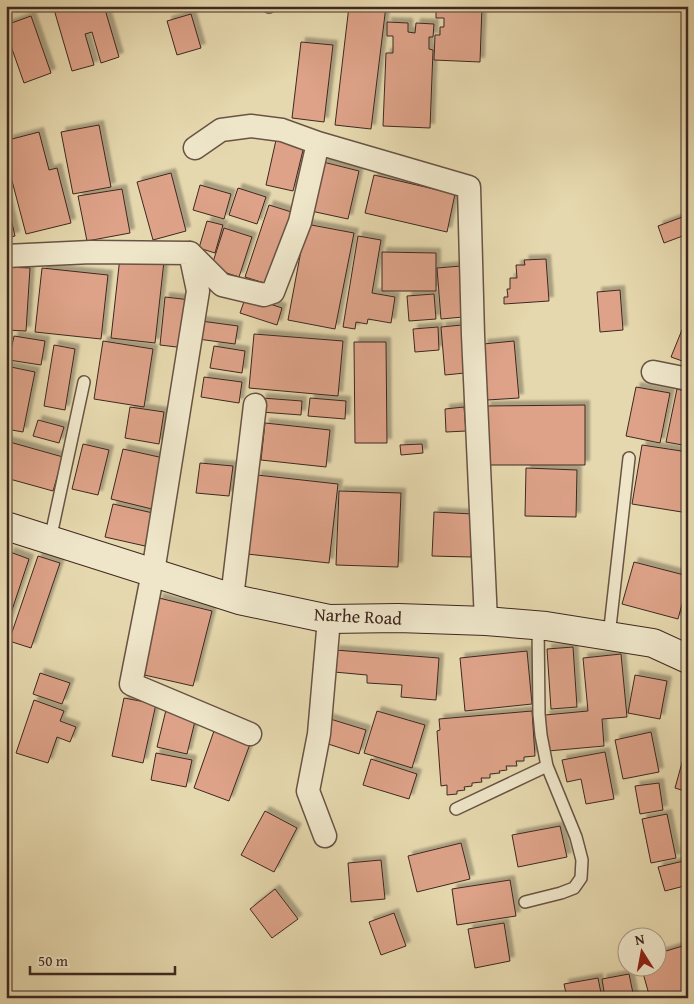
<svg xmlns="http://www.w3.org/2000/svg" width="694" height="1004" viewBox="0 0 694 1004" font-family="'Gentium Book Plus',serif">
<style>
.building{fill:#dda288;stroke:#3e2820;filter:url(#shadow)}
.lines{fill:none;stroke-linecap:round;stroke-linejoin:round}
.lane-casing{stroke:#685444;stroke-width:14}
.street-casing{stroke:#685444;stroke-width:25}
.secondary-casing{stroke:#3e2820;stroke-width:30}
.lane{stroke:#efe6ca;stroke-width:11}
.street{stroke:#efe6ca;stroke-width:22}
.secondary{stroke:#efe6ca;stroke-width:28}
.labels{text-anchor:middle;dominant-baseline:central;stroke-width:4;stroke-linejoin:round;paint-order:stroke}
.street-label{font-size:18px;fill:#3e2820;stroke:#efe6ca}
</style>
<defs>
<filter id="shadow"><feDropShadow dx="4.5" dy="-4.5" stdDeviation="1" flood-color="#0004"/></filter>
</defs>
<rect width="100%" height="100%" fill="#e6d8ae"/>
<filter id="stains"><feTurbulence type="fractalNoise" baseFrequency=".004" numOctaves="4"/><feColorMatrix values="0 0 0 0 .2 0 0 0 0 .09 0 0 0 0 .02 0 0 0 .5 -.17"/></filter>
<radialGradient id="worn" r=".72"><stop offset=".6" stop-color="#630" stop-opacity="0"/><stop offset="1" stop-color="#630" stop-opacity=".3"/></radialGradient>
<path class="building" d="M 53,6 L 73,6 L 74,8 L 80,6 L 104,6 L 119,57 L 101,63 L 92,32 L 85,34 L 94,65 L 72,71 Z
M 349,6 L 371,7 L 371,6 L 386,6 L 371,129 L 335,125 Z
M 441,6 L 482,6 L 480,62 L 434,60 L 435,35 L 440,35 L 440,27 L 444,27 L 444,18 L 436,18 L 436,8 L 441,8 Z
M 191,14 L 201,48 L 177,55 L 167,21 Z
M 31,16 L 51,73 L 24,83 L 6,32 L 6,25 Z
M 387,22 L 408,23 L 408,32 L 415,33 L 416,23 L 434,24 L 433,37 L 429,37 L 429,49 L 433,50 L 430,128 L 383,126 L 386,53 L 393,53 L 393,36 L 387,36 Z
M 301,42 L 333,45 L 324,122 L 292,118 Z
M 99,125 L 111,187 L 73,194 L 61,132 Z
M 39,132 L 49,170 L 57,168 L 71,223 L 26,234 L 11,177 L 6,177 L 6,148 L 10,147 L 8,140 Z
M 276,140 L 304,146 L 293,191 L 266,185 Z
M 323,162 L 359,171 L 348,219 L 311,211 Z
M 171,173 L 186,231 L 153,240 L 137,182 Z
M 374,175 L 455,194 L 447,232 L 365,213 Z
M 200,185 L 231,194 L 224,219 L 193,210 Z
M 238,188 L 266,197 L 257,224 L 229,215 Z
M 122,189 L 130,233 L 87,241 L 78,196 Z
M 6,197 L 15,236 L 6,238 Z
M 269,205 L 298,214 L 274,286 L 245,277 Z
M 688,215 L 688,234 L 664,243 L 658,226 Z
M 207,221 L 223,225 L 215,253 L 199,248 Z
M 306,224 L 354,233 L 335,329 L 288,320 Z
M 224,228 L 252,237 L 239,277 L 211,268 Z
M 358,236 L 381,240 L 372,293 L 395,297 L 391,323 L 368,319 L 367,324 L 356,322 L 355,329 L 343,327 Z
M 382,252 L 436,253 L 436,291 L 382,291 Z
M 120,257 L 164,261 L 155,343 L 111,338 Z
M 546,259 L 549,301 L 504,304 L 504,297 L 508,297 L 507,289 L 510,289 L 510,278 L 517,278 L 516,265 L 525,265 L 524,260 Z
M 461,266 L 463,317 L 441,319 L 437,268 Z
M 6,267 L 30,268 L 26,331 L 6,330 Z
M 42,268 L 108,275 L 101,339 L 35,332 Z
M 620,290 L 623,330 L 600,332 L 597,292 Z
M 434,294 L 436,319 L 409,321 L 407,296 Z
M 246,296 L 282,308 L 277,325 L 240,313 Z
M 165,297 L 191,300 L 185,348 L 160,345 Z
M 688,315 L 688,363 L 671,357 Z
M 201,321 L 238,326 L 235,344 L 198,339 Z
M 462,325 L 465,373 L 445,375 L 441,327 Z
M 438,327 L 439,350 L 415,352 L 413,329 Z
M 254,334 L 343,341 L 338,396 L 249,388 Z
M 14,336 L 45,341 L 41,365 L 9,360 Z
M 103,341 L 153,349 L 144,407 L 94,399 Z
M 514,341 L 519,398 L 487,400 L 483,344 Z
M 354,342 L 386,342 L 387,443 L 355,443 Z
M 54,345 L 75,349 L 65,410 L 44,406 Z
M 214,346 L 245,351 L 242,373 L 210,368 Z
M 6,366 L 35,372 L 23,432 L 6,429 Z
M 204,377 L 242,382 L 239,403 L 201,397 Z
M 636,387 L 670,393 L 660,443 L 626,436 Z
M 677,389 L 688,392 L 688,446 L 666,442 Z
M 262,398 L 302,401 L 301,415 L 261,412 Z
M 310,398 L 346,401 L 345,419 L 308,416 Z
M 585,405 L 585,465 L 487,465 L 486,406 Z
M 130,407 L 164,412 L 159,444 L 125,438 Z
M 464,407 L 466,431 L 446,432 L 445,409 Z
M 38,420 L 64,427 L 59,443 L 33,436 Z
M 265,423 L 330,430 L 326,467 L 261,460 Z
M 6,441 L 63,457 L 53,491 L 6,478 Z
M 83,444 L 109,450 L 98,495 L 72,489 Z
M 422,444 L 423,453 L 401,455 L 400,445 Z
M 642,445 L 688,452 L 688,513 L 632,504 Z
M 123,449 L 168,459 L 156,510 L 111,499 Z
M 200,463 L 233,466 L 229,496 L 196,493 Z
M 526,468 L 577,470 L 576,517 L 525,516 Z
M 257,475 L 338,484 L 329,563 L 247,554 Z
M 339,491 L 401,493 L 398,567 L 336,565 Z
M 113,504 L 153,513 L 145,546 L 105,537 Z
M 434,512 L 473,514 L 471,557 L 432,556 Z
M 10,552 L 29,559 L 6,628 L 6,565 Z
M 38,556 L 60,563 L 31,648 L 9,641 Z
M 634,562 L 688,576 L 688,582 L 678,619 L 622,604 Z
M 159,598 L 212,611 L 193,686 L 140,674 Z
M 573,647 L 577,707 L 551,709 L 547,649 Z
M 335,650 L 439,658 L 436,700 L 401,697 L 402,685 L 367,683 L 367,675 L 334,672 Z
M 527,651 L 532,704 L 465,711 L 460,658 Z
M 621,654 L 627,717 L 602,719 L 604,746 L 548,751 L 545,715 L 588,711 L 583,658 Z
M 40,673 L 70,683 L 62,704 L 33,694 Z
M 635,675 L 667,681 L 660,719 L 628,713 Z
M 124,698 L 156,704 L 143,763 L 112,756 Z
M 34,700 L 64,711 L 60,721 L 76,727 L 70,742 L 57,737 L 48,763 L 16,753 Z
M 166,710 L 196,717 L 187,754 L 157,747 Z
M 377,711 L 425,725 L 412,768 L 364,753 Z
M 532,711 L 535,756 L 524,757 L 524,761 L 516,761 L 517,766 L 506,766 L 507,770 L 499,771 L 500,773 L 490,774 L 490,778 L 481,778 L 482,782 L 472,783 L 472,786 L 464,787 L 465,790 L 457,791 L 457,794 L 447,795 L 447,785 L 441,786 L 437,731 L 440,730 L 439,719 Z
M 327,718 L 366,730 L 359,754 L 319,741 Z
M 214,731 L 250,744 L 229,801 L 194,788 Z
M 651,732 L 659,772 L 623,779 L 615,740 Z
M 688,741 L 688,792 L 675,788 Z
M 605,752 L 614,799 L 586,804 L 581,779 L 567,782 L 562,760 Z
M 156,753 L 192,760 L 186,787 L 151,780 Z
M 371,759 L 417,774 L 409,799 L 363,785 Z
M 659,783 L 663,810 L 640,814 L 635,786 Z
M 265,811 L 297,828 L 274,872 L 241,855 Z
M 667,814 L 676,858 L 651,863 L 642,819 Z
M 560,826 L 567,857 L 518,867 L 512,835 Z
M 461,843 L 470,879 L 417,892 L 408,856 Z
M 381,860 L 385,899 L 351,902 L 348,863 Z
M 688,860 L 688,885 L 665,891 L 658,867 Z
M 510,880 L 516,916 L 457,925 L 452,889 Z
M 275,889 L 298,919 L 272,938 L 250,909 Z
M 394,913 L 406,946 L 381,955 L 369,922 Z
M 504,923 L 510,961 L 475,968 L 468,929 Z
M 686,945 L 688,952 L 688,990 L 661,998 L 650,998 L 641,966 L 656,966 L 656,954 Z
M 629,974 L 634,998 L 605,998 L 602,979 Z
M 598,978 L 602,998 L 567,998 L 564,984 Z"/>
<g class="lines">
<g class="lane-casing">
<path id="lane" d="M 268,6 L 269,7
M 50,540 L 84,382
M 609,636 L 629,458
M 456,809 L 547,766
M 525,902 L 561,893 L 574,888 L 581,878 L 582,860 L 576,837 L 547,766 L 541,735 L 539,714 L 538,625"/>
</g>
<g class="street-casing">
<path id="street" d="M 195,148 L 221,130 L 251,126 L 282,130 L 318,143
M 190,253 L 198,291 L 153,572 L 131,684 L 250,734
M 6,256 L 91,252 L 190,253 L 222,285 L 264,295 L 273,292 L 300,222 L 318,143 L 469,187 L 473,335 L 486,621
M 653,372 L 688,379
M 232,598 L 255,405
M 325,836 L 308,791 L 319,734 L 329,619"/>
</g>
<g class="secondary-casing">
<path id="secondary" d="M 6,526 L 239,600 L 329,619 L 398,618 L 486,621 L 546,626 L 653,643 L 688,659"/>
</g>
<use href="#lane" class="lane"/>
<use href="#street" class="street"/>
<use href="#secondary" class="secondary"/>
</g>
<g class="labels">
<g class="street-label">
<text transform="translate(358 616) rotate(3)">Narhe Road</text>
</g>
</g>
<rect width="694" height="1004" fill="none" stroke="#e6d8ae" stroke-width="25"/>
<rect x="8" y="8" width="679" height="989" fill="none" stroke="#3e2820" stroke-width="2.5"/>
<rect x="12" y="12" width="669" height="979" fill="none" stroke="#3e2820"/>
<g transform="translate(642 952) rotate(349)"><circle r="24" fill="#efe6ca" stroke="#a89a86"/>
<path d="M0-4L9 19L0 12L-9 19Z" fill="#8f2418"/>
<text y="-8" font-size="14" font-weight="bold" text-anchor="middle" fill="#3e2820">N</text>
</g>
<path d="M30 966v8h145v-8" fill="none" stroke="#3e2820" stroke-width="2.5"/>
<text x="38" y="966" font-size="15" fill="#3e2820" stroke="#efe6ca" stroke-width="4" paint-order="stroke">50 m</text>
<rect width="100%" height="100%" filter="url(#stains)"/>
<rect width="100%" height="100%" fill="url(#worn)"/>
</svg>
